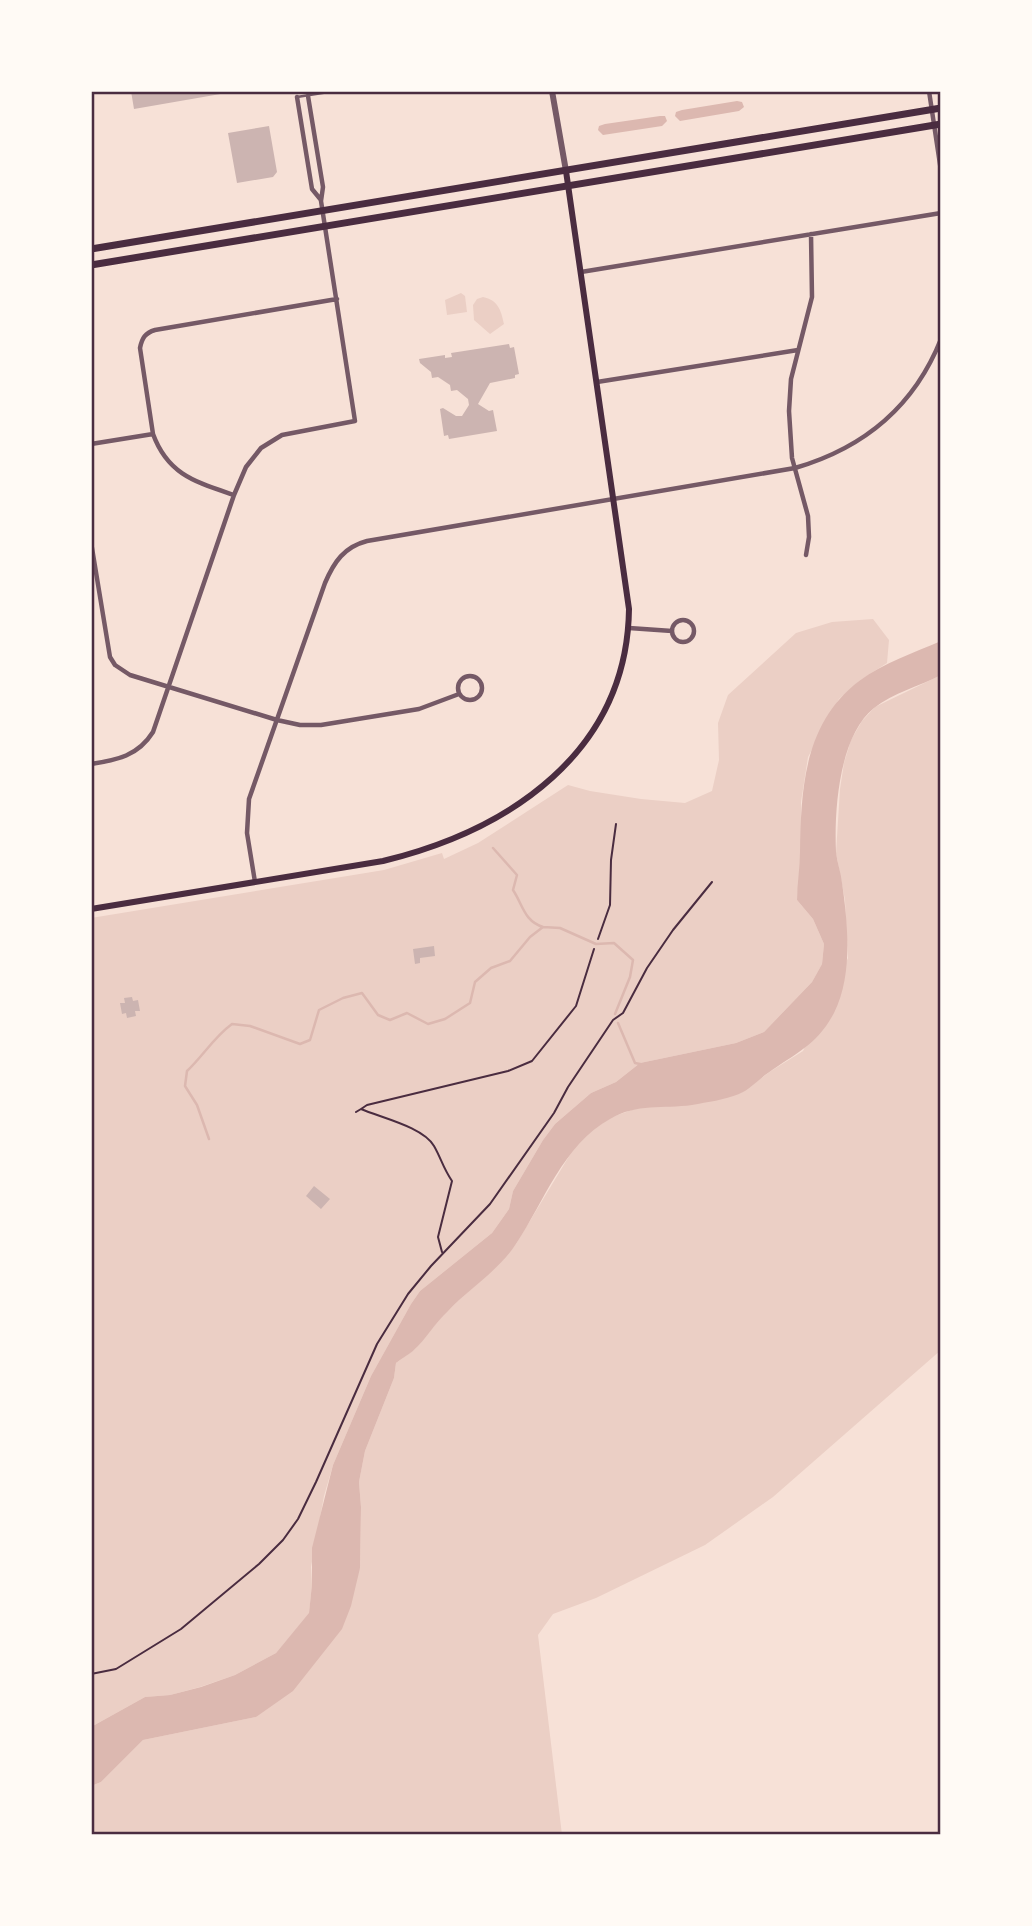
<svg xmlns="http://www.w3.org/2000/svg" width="1032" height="1926" viewBox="0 0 1032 1926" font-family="Montserrat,sans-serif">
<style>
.green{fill:#ebcfc5}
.water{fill:#dcb8b0}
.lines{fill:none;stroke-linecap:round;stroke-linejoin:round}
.stream{stroke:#dcb8b0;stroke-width:2.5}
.building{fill:#ccb4b1}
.path{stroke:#4a2c40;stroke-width:2}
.service{stroke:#755966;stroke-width:2.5}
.minor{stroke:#755966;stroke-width:4.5}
.tertiary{stroke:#755966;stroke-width:6}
.secondary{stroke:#4a2c40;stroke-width:6}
.primary{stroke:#4a2c40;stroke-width:7}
.neatline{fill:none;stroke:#4a2c40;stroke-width:2.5}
</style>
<rect width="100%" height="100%" fill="#f7e1d7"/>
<path class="green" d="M 461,293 L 465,296 L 467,312 L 447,315 L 445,300 Z
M 483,297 C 498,300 501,310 504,324 L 490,334 L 474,320 L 473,305 L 477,299 Z
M 873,619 L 889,640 L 887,663 L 859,681 L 839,699 L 808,757 L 801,802 L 801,856 L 797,900 L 813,919 L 824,944 L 822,964 L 812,982 L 764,1032 L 736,1043 L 640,1063 L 616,1082 L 591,1093 L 555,1124 L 543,1140 L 513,1191 L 509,1209 L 492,1233 L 420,1291 L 411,1304 L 371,1376 L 333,1465 L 324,1496 L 311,1567 L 312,1584 L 309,1614 L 276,1653 L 235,1675 L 200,1687 L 170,1695 L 145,1697 L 91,1727 L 91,918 L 384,870 L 442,853 L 444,859 L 478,843 L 568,785 L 590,791 L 641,799 L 685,803 L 712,791 L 719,760 L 718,723 L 728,695 L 796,633 L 832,622 Z
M 941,675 L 941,1350 L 773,1497 L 705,1545 L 596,1598 L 553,1614 L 538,1635 L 562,1835 L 91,1835 L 91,1786 L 101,1782 L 143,1740 L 256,1717 L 360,1568 L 361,1507 L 359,1482 L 365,1451 L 394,1378 L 396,1363 L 414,1350 L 446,1312 L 502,1261 L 516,1244 L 574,1148 L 592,1130 L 612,1117 L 643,1106 L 688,1105 L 741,1093 L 771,1071 L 803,1051 L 848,958 L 845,900 L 836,853 L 840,789 L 844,763 L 851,740 L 862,721 L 875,707 Z"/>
<path class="water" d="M 737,101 L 742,102 L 744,107 L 739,111 L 680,121 L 675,116 L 676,112 L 682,110 Z
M 660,116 L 665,116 L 667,121 L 662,126 L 603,135 L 598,130 L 599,126 L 605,124 Z
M 941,641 L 941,675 C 920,686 893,693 874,708 C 839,736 834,810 836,852 C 837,862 841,873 842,883 C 848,924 853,975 834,1013 C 817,1045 796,1053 768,1073 C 759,1079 749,1090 739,1094 C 724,1100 708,1102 692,1105 C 663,1109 637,1103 610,1119 C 563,1145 544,1202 516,1244 C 498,1271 470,1288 448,1311 C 435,1323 426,1339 413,1351 C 408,1355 401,1359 396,1363 L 394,1378 L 365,1451 L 359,1482 L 361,1507 L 360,1568 L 351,1606 L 342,1629 L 293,1691 L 256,1717 L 143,1740 L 101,1782 L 91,1786 L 91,1727 L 145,1697 L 170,1695 L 201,1687 L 235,1675 L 276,1653 L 309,1613 L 312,1584 L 312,1548 L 333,1465 L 371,1376 L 411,1304 L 420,1291 L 492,1233 L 509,1209 L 513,1191 L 543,1140 L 555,1124 L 591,1093 L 616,1082 L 640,1063 L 736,1043 L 764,1032 L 812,982 L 822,964 L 824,944 L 813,919 L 797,900 C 797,884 800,868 800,852 C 801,789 804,723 859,681 C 884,663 913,653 941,641 Z"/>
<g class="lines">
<path class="stream" d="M 493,848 L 517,875 L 513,890 C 523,905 524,921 543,927
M 618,1023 L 635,1063 L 640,1064
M 209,1139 L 197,1105 L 185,1086 L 187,1071 C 203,1056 214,1037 232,1024 L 250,1026 L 300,1044 L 310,1040 L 319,1010 L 343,998 L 362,993 L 378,1015 L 390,1020 L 407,1013 L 428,1024 L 445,1019 L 470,1003 L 475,982 L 491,968 L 510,961 L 530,937 L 543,927 L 560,928 L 596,944 L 614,943 L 633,960 L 630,977 L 615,1014"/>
</g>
<path class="building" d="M 131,91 L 232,91 L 232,92 L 134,109 Z
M 269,126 L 277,172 L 273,177 L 237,183 L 228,133 Z
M 509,344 L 510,348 L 514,347 L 519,374 L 515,375 L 515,378 L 490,383 L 478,404 L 489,411 L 493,410 L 497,431 L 449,439 L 448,435 L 444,436 L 440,409 L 443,408 L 456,416 L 462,416 L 469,405 L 468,399 L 457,390 L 451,391 L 450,385 L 438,377 L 432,378 L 431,372 L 420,363 L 419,359 L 445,355 L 445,358 L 452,357 L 451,353 Z
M 434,946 L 435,956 L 420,958 L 420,963 L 415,964 L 413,949 Z
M 132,997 L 133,1001 L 138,1000 L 140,1011 L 135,1011 L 136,1016 L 127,1018 L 126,1013 L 122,1014 L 120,1003 L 125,1003 L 124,998 Z
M 314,1186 L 330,1199 L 321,1209 L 306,1196 Z"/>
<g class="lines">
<path class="path" d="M 598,939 L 610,905 L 611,860 L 616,824
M 361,1109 L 367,1105 L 508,1071 L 532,1061 L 576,1006 L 594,949
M 356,1112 L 361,1109 C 382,1118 423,1127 434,1146 C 441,1158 443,1168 452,1181 L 438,1237 L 442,1252
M 91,1674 L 116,1669 L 181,1629 L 259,1564 L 283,1540 L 298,1519 L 316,1482 L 377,1344 L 408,1294 L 431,1266 L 490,1204 L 554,1113 L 568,1087 L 613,1020 L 623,1013 L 647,968 L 673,930 L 712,882"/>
<path class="service" d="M 297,97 L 335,91"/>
<path class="minor" d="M 929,91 L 941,171
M 297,97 L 312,189 L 321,200
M 581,272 L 941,213
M 597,382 L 798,350
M 91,444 L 153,434
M 234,495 C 196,482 168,475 153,434 L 140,348 C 142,338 145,333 155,330 L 337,299
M 91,542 L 110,657 L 115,665 L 130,675 L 277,720 L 300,725 L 321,725 L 419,709 L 459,694
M 806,555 L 809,537 L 808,516 L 792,458 L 789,411 L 791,379 L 812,297 L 811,234
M672 631a11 11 0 1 1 22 0a11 11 0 1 1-22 0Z
M 629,628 L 672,631
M458 688a12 12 0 1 1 24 0a12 12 0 1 1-24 0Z
M 91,764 C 117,760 138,756 153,732 L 234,495 L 246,467 L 261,448 L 282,435 L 355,421 L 321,201 L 323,187 L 308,96
M 255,882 L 247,833 L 249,799 L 325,583 C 334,562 344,547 367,541 L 795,468 C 864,448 914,407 941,339"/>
<path class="tertiary" d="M 552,91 L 566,171"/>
<path class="secondary" d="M 91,909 L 383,861 C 510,830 627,752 629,609 L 566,171"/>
<path class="primary" d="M 91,249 L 941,108
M 91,265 L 941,124"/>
</g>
<rect width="1032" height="1926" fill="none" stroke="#fffaf5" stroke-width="186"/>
<rect x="93" y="93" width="846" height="1740" class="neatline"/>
</svg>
